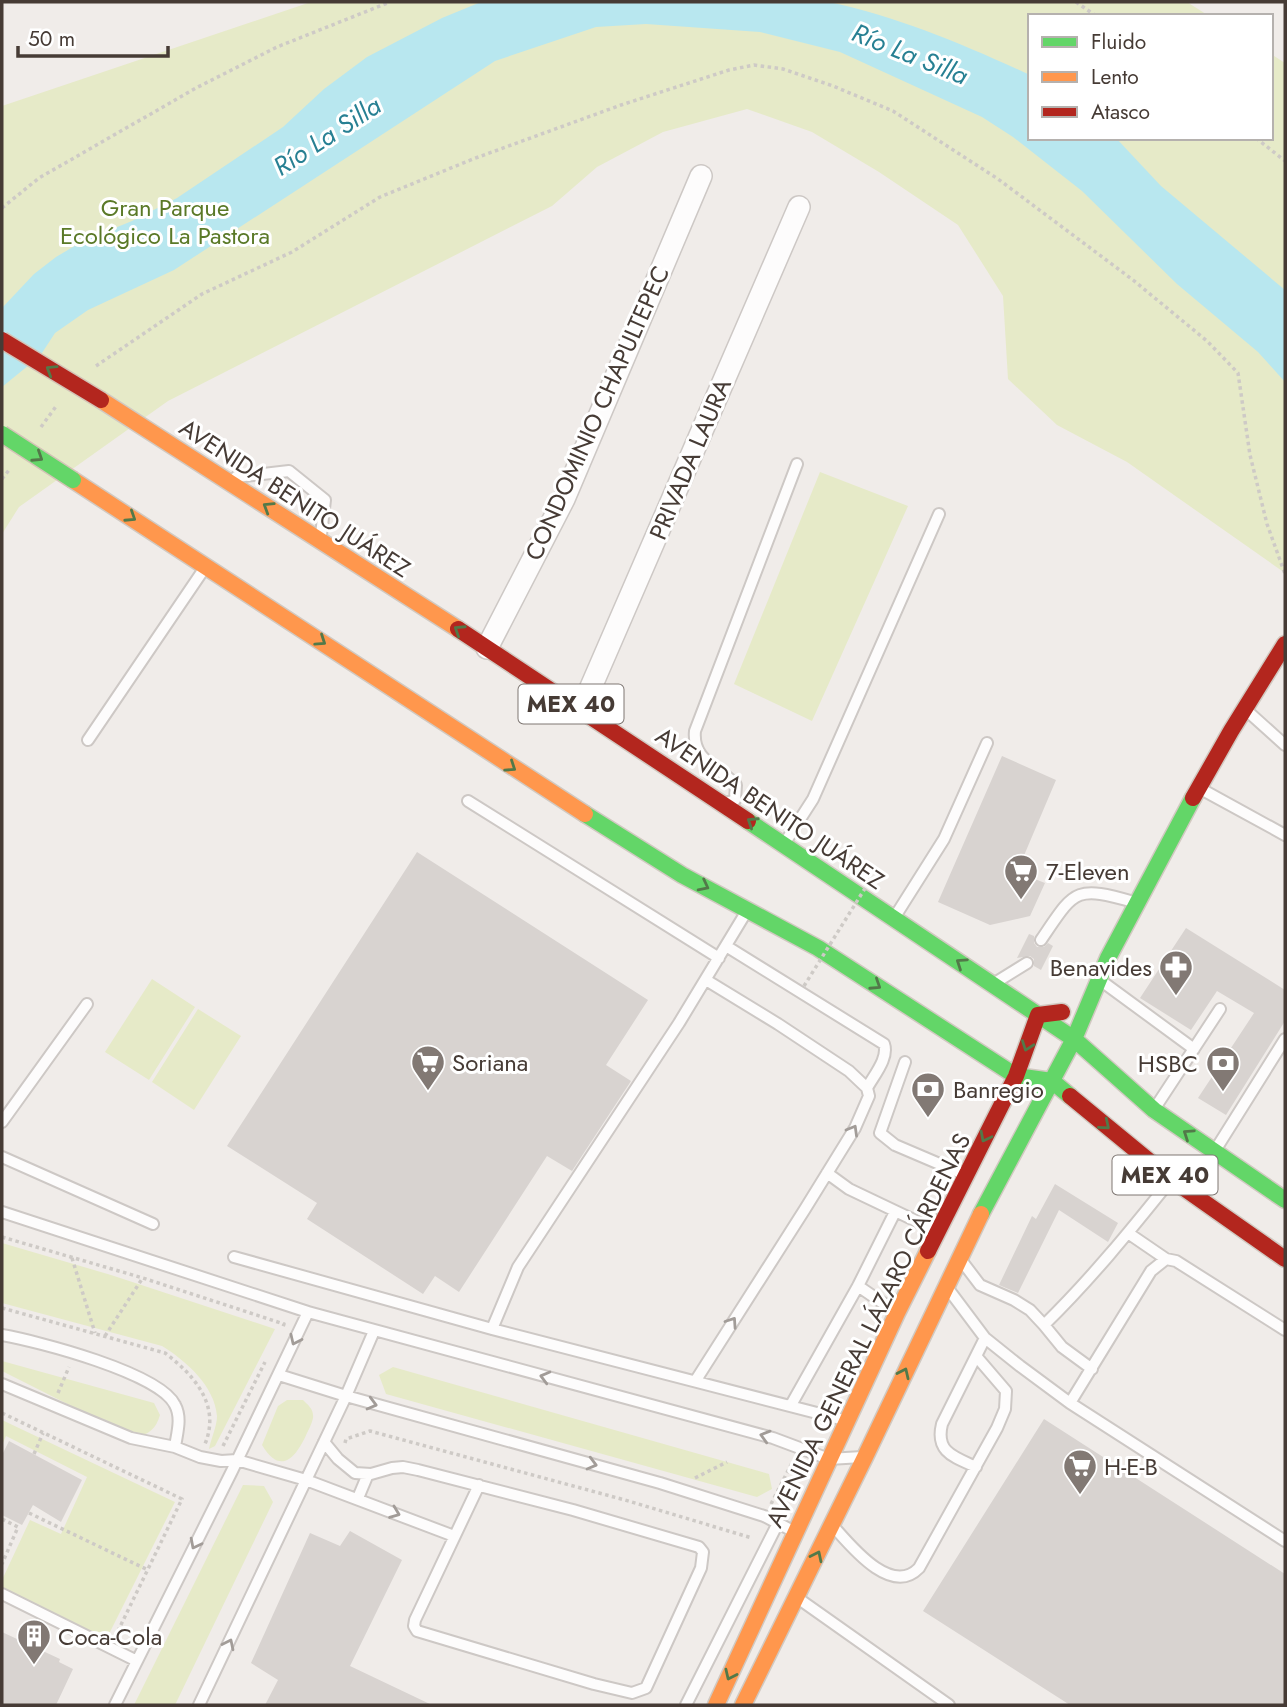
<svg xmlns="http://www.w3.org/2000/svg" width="1287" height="1707" viewBox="0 0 1287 1707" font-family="Jost,sans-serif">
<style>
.green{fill:#e6eac8}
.water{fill:#b8e7ef}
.building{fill:#d8d3d0}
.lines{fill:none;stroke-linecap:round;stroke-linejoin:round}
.lane-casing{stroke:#cdc8c5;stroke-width:14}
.street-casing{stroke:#cdc8c5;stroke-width:24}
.fast-casing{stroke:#d1c9c1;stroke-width:19}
.slow-casing{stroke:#d1c9c1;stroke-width:19}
.jam-casing{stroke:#d1c9c1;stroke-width:19}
.path{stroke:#cecac6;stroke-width:3.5;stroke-dasharray:3.5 3.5;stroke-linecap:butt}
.lane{stroke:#fdfcfc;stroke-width:10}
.street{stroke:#fdfcfc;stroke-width:21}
.fast{stroke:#63d668;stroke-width:16}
.slow{stroke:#ff974d;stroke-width:16}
.jam{stroke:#b3261e;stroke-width:16}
.fast-bridge-casing{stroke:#d3c3b6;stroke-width:19;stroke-linecap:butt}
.jam-bridge-casing{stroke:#d3c3b6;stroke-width:19;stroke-linecap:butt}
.path-bridge{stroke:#cecac6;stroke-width:3.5;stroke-dasharray:3.5 3.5;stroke-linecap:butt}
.fast-bridge{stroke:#63d668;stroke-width:16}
.jam-bridge{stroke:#b3261e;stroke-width:16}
.oneway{stroke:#527949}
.oneway2{stroke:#a29c98}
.labels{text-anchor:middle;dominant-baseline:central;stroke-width:6;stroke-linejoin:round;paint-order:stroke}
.shield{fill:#fff;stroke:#7e7672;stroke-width:2}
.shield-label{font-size:23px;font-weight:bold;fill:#463b35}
.park-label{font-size:24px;fill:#5a7927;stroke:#fff}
.street-label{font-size:24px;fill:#463b35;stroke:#fff}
.poi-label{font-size:24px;fill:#463b35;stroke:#fff;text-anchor:start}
.water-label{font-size:26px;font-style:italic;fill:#278093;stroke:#fff}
</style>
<rect width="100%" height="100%" fill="#f0ece9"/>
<path class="green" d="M 311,2 L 1187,2 L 1209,16 L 1030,16 L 1030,138 L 1271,138 L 1271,54 L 1285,63 L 1285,576 L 1285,573 L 1127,462 L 1057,425 L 1008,379 L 1003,296 L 958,225 L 879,172 L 812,132 L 747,109 L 663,132 L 597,167 L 552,206 L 168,401 L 19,507 L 2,534 L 2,106 Z
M 820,472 L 908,506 L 812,721 L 734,684 Z
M 152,979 L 195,1007 L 149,1080 L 105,1052 Z
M 198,1009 L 241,1036 L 194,1110 L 152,1082 Z
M 2,1243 L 111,1275 L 275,1329 L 215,1446 L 209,1449 C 211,1439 217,1426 217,1416 C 215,1386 185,1360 162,1346 L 2,1303 Z
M 2,1361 L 154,1403 L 160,1415 C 156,1429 149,1434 135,1438 L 2,1371 Z
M 393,1367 L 769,1474 L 772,1489 L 757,1497 L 386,1394 L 379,1375 Z
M 287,1400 L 303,1400 C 308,1405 314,1409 313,1418 C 312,1423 309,1429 307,1433 C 297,1456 281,1477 262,1445 L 278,1406 Z
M 2,1420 L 175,1502 L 106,1640 L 2,1590 L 2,1580 L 30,1520 L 61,1534 L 87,1477 L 6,1436 L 2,1445 Z
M 243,1485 L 264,1486 L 273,1502 L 175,1705 L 134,1705 Z"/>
<path class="water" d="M 481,2 L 829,2 C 899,17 965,45 1030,75 L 1030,138 L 1116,138 L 1161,186 L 1285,290 L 1285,382 L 1258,352 L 1177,284 L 1082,191 L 1013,137 L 982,117 L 840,52 L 760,32 L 646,24 L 596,27 L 495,61 L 174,270 L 88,310 L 55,333 L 40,356 L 2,387 L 2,308 L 34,274 L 56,257 L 83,241 L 132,221 L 177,198 L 283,127 L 324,89 L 367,57 L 442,18 Z"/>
<path class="building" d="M 1002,756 L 1056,780 L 1017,872 L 1045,883 L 1030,916 L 990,925 L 938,902 Z
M 417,852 L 648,1000 L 606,1065 L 631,1081 L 572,1171 L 547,1156 L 459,1292 L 435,1276 L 423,1294 L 307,1219 L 317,1203 L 227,1146 Z
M 1186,928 L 1285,990 L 1285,1021 L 1226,1115 L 1198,1098 L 1254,1013 L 1217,991 L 1191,1030 L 1140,998 Z
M 1029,934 L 1034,936 L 1034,943 L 1037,947 L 1044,947 L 1048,943 L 1053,946 L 1041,970 L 1034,966 L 1034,959 L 1030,956 L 1017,958 Z
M 1055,1184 L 1118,1223 L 1108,1242 L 1059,1210 L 1018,1293 L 999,1285 L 1032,1216 L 1036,1219 Z
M 1044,1419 L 1285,1574 L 1285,1705 L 1070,1705 L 923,1611 Z
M 9,1441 L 82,1480 L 61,1522 L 33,1505 L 22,1525 L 2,1515 L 2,1455 Z
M 350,1531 L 402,1560 L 350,1666 L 432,1705 L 265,1705 L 278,1680 L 251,1663 L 310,1533 L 340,1546 Z
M 2,1632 L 60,1659 L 59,1662 L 73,1669 L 56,1705 L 2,1705 Z"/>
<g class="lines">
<g class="lane-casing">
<path id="lane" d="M 236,477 L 289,471 L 325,500 L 321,535
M 1245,709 L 1285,745
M 88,740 L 204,569
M 1201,789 L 1285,835
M 468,801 L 719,958
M 729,802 L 735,800 L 736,785 C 719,766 692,761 695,731 L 797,464
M 786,841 L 813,799 L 939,514
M 896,915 L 944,839 L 987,743
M 1041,940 C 1075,890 1074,885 1134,902
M 726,946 L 884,1044 C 889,1058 874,1075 867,1088
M 1100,980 L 1194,1049
M 998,981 L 1027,963
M 905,1062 L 880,1133 L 895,1145 L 963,1174
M 1155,1108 L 1220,1009
M 2,1122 L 87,1004
M 1216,1149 L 1285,1039
M 2,1157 L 153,1224
M 827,1173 L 849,1189 L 935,1230
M 2,1212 L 308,1312
M 1128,1233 L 1166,1259
M 234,1257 L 492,1329 L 844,1420
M 961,1260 L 980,1285 L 1014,1300 L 1030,1310 L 1044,1325 C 1090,1280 1130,1231 1170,1181
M 858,1286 L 896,1312
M 949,1290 L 985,1338 L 1020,1366 L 1070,1403 L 1285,1541
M 1044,1325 L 1062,1347 L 1092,1369
M 492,1329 L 518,1267 L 679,1023 L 745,914
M 2,1335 C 37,1341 160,1373 175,1405 C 182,1418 177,1433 175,1447
M 279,1375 L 346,1396 L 374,1331
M 696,1380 L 805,1209 L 855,1128 L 869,1096 L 867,1088 L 849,1071 L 778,1024 L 706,980
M 2,1384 L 131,1438 L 175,1447 L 200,1457 L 221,1461 L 237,1460 L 306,1480 L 454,1536
M 1070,1403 L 1151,1271 L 1166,1259 L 1176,1261 L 1285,1330
M 791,1405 L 858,1286 L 895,1212
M 324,1442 L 338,1459 L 355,1473 L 371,1474 L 392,1468 L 403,1467 L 418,1470 L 573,1510 L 699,1547 L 703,1552 L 701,1568 L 646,1688 L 632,1693 L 594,1684 L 417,1631 L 414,1626 L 415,1620 L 479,1485
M 976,1467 C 954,1457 935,1452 942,1424 L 976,1356
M 358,1498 L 368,1474
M 833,1526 C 850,1545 891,1597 919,1568 L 997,1428 L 1005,1409 L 1006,1391 L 976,1356 L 985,1338
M 2,1594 L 137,1661
M 799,1599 L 949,1705
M 115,1705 L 232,1471 L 308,1312 L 773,1438 L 829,1459 L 862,1457
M 199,1705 L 346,1396 L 660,1483 L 764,1516 L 793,1531
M 686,1705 L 778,1523"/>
</g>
<g class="street-casing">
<path id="street" d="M 487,648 L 564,499 L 701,176
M 581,710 L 799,207"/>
</g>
<g class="fast-casing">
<path id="fast" d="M 585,814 L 682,875 L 818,948 L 1016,1076 L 1052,1081 L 1070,1096
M 748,821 L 1074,1039 L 1154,1110 L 1285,1200
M 981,1214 L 1074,1039 L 1108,958 L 1193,798"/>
</g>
<g class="slow-casing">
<path id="slow" d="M 101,400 L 458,629
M 73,480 L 585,814
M 716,1705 L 897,1313 L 928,1251
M 743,1705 L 865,1457 L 981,1214"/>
</g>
<g class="jam-casing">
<path id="jam" d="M 458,629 L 748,821
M 1193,798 L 1231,731 L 1285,644
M 1070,1096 L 1171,1179 L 1285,1259
M 928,1251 L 1016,1076 L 1038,1015 L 1062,1012"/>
</g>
<path class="path" d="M 1076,2 L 1096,16
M 1256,138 L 1285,161
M 2,208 L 39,178 L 196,88 L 277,47 L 390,2
M 96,366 L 202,294 L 292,252 L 380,197 L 473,159 L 621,105 L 729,70 L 754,65 L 783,69 L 833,86 L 893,111 L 998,179 L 1133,280 L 1207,341 L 1238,373 L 1250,455 L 1267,524 L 1285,574
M 41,427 L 57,405
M 2,479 L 9,470
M 2,1237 L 143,1278 L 284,1324 L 283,1327
M 72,1258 L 95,1333
M 2,1308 L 165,1353 C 194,1375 221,1405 205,1444
M 105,1336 L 142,1279
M 58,1393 L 69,1367
M 2,1413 L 182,1499 L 116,1635
M 345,1443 L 346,1439 L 370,1431 L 625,1500 L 752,1538
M 223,1446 L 265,1362
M 34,1454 L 43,1433
M 695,1478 L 727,1462
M 771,1504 L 793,1461
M 29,1513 L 148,1570
M 2,1519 L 18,1527 L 2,1564"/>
<use href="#lane" class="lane"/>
<use href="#street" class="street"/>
<use href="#fast" class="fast"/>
<use href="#slow" class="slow"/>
<use href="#jam" class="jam"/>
<g class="fast-bridge-casing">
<path id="fast-bridge" d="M 2,434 L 73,480"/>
</g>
<g class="jam-bridge-casing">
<path id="jam-bridge" d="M 2,340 L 101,400"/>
</g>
<path class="path-bridge" d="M 804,986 L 869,882"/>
<use href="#fast-bridge" class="fast-bridge"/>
<use href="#jam-bridge" class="jam-bridge"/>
</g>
<defs><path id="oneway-chevron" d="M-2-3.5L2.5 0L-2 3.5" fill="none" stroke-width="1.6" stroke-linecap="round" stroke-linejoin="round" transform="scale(1.75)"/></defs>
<g class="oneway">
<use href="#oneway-chevron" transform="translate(51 370) rotate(-148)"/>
<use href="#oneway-chevron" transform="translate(38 457) rotate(33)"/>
<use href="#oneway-chevron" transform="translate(268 507) rotate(-148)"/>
<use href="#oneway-chevron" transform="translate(131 517) rotate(33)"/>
<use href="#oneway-chevron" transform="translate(459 630) rotate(-147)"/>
<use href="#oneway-chevron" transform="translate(321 641) rotate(34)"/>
<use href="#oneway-chevron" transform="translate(511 767) rotate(34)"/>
<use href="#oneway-chevron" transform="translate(752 822) rotate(-147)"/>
<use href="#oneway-chevron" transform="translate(704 886) rotate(27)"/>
<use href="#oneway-chevron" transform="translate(961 963) rotate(-146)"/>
<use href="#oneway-chevron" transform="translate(876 985) rotate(33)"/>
<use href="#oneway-chevron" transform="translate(1027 1046) rotate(110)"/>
<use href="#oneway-chevron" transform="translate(1105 1125) rotate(40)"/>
<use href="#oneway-chevron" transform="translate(1188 1134) rotate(-146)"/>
<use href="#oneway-chevron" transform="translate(985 1137) rotate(117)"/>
<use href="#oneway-chevron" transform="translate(904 1373) rotate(-65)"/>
<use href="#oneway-chevron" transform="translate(817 1556) rotate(-64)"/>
<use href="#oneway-chevron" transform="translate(730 1675) rotate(115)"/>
</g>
<g class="oneway2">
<use href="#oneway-chevron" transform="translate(853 1130) rotate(-60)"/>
<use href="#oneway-chevron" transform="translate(732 1322) rotate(-56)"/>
<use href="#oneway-chevron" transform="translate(295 1340) rotate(115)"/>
<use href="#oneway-chevron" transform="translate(545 1377) rotate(-165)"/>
<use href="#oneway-chevron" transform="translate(372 1404) rotate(15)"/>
<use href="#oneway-chevron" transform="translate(765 1436) rotate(-164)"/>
<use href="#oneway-chevron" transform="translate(592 1464) rotate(15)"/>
<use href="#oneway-chevron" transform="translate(395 1513) rotate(21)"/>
<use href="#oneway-chevron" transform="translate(195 1544) rotate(117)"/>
<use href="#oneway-chevron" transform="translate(229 1644) rotate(-64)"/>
</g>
<defs>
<g id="supermarket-pin" transform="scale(1.75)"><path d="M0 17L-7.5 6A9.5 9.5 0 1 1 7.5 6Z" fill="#827974" stroke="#fff"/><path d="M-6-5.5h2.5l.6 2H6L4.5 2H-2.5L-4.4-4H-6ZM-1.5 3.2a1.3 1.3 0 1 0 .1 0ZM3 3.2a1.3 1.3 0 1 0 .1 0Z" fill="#fff"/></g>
<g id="pharmacy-pin" transform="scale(1.75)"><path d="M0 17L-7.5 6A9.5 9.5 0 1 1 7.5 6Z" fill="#827974" stroke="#fff"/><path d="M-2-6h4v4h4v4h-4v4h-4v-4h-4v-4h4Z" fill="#fff"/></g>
<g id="bank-pin" transform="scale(1.75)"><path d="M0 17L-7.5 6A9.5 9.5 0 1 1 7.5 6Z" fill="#827974" stroke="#fff"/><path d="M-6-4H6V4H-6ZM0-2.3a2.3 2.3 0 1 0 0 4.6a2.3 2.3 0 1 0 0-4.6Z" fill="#fff"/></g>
<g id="building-pin" transform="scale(1.75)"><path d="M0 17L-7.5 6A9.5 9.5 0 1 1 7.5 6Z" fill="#827974" stroke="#fff"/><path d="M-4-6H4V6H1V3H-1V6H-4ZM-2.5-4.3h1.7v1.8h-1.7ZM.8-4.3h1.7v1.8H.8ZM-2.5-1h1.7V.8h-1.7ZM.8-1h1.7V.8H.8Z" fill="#fff"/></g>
</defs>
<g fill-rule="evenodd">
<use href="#supermarket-pin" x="1021" y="871"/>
<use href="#pharmacy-pin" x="1176" y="967"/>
<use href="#supermarket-pin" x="428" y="1062"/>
<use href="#bank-pin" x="1223" y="1063"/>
<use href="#bank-pin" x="928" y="1089"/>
<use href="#supermarket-pin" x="1080" y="1466"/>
<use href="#building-pin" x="34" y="1636"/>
</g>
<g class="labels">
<g class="shield">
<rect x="518.5" y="684.5" width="105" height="39" rx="5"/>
<rect x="1112.5" y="1155.5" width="105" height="39" rx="5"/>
</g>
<g class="shield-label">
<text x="571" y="704">MEX 40</text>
<text x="1165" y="1175">MEX 40</text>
</g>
<g class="park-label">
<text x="165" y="207">Gran Parque<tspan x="165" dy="28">Ecológico La Pastora</tspan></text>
</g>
<g class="street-label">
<text transform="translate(597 413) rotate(-66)">CONDOMINIO CHAPULTEPEC</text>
<text transform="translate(690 459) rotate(-67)">PRIVADA LAURA</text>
<text transform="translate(295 498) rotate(33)">AVENIDA BENITO JUÁREZ</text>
<text transform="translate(770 808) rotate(34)">AVENIDA BENITO JUÁREZ</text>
<text transform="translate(868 1330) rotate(-64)">AVENIDA GENERAL LÁZARO CÁRDENAS</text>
</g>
<g class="poi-label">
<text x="1046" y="871">7-Eleven</text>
<text x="1152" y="967" text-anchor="end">Benavides</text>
<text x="452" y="1062">Soriana</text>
<text x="1198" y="1063" text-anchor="end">HSBC</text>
<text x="953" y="1089">Banregio</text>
<text x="1104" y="1466">H-E-B</text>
<text x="58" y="1636">Coca-Cola</text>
</g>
<g class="water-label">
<text transform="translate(910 54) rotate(22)">Río La Silla</text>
<text transform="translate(327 136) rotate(-33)">Río La Silla</text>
</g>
</g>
<rect width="1287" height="1707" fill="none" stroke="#463b35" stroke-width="7"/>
<rect x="1028" y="14" width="245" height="126" fill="#ffffff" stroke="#b5b1ae" stroke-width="2"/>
<rect x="1042" y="37" width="35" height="10" fill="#63d668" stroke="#b5b1ae" stroke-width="2"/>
<text x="1091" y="49" font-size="21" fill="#463b35">Fluido</text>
<rect x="1042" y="72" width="35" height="10" fill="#ff974d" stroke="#b5b1ae" stroke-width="2"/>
<text x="1091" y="84" font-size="21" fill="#463b35">Lento</text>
<rect x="1042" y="107" width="35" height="10" fill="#b3261e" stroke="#b5b1ae" stroke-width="2"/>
<text x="1091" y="119" font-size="21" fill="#463b35">Atasco</text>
<path d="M18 46v10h150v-10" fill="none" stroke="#463b35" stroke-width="3.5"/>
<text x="28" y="46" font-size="21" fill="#463b35" stroke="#ffffff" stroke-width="5" paint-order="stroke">50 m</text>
</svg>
